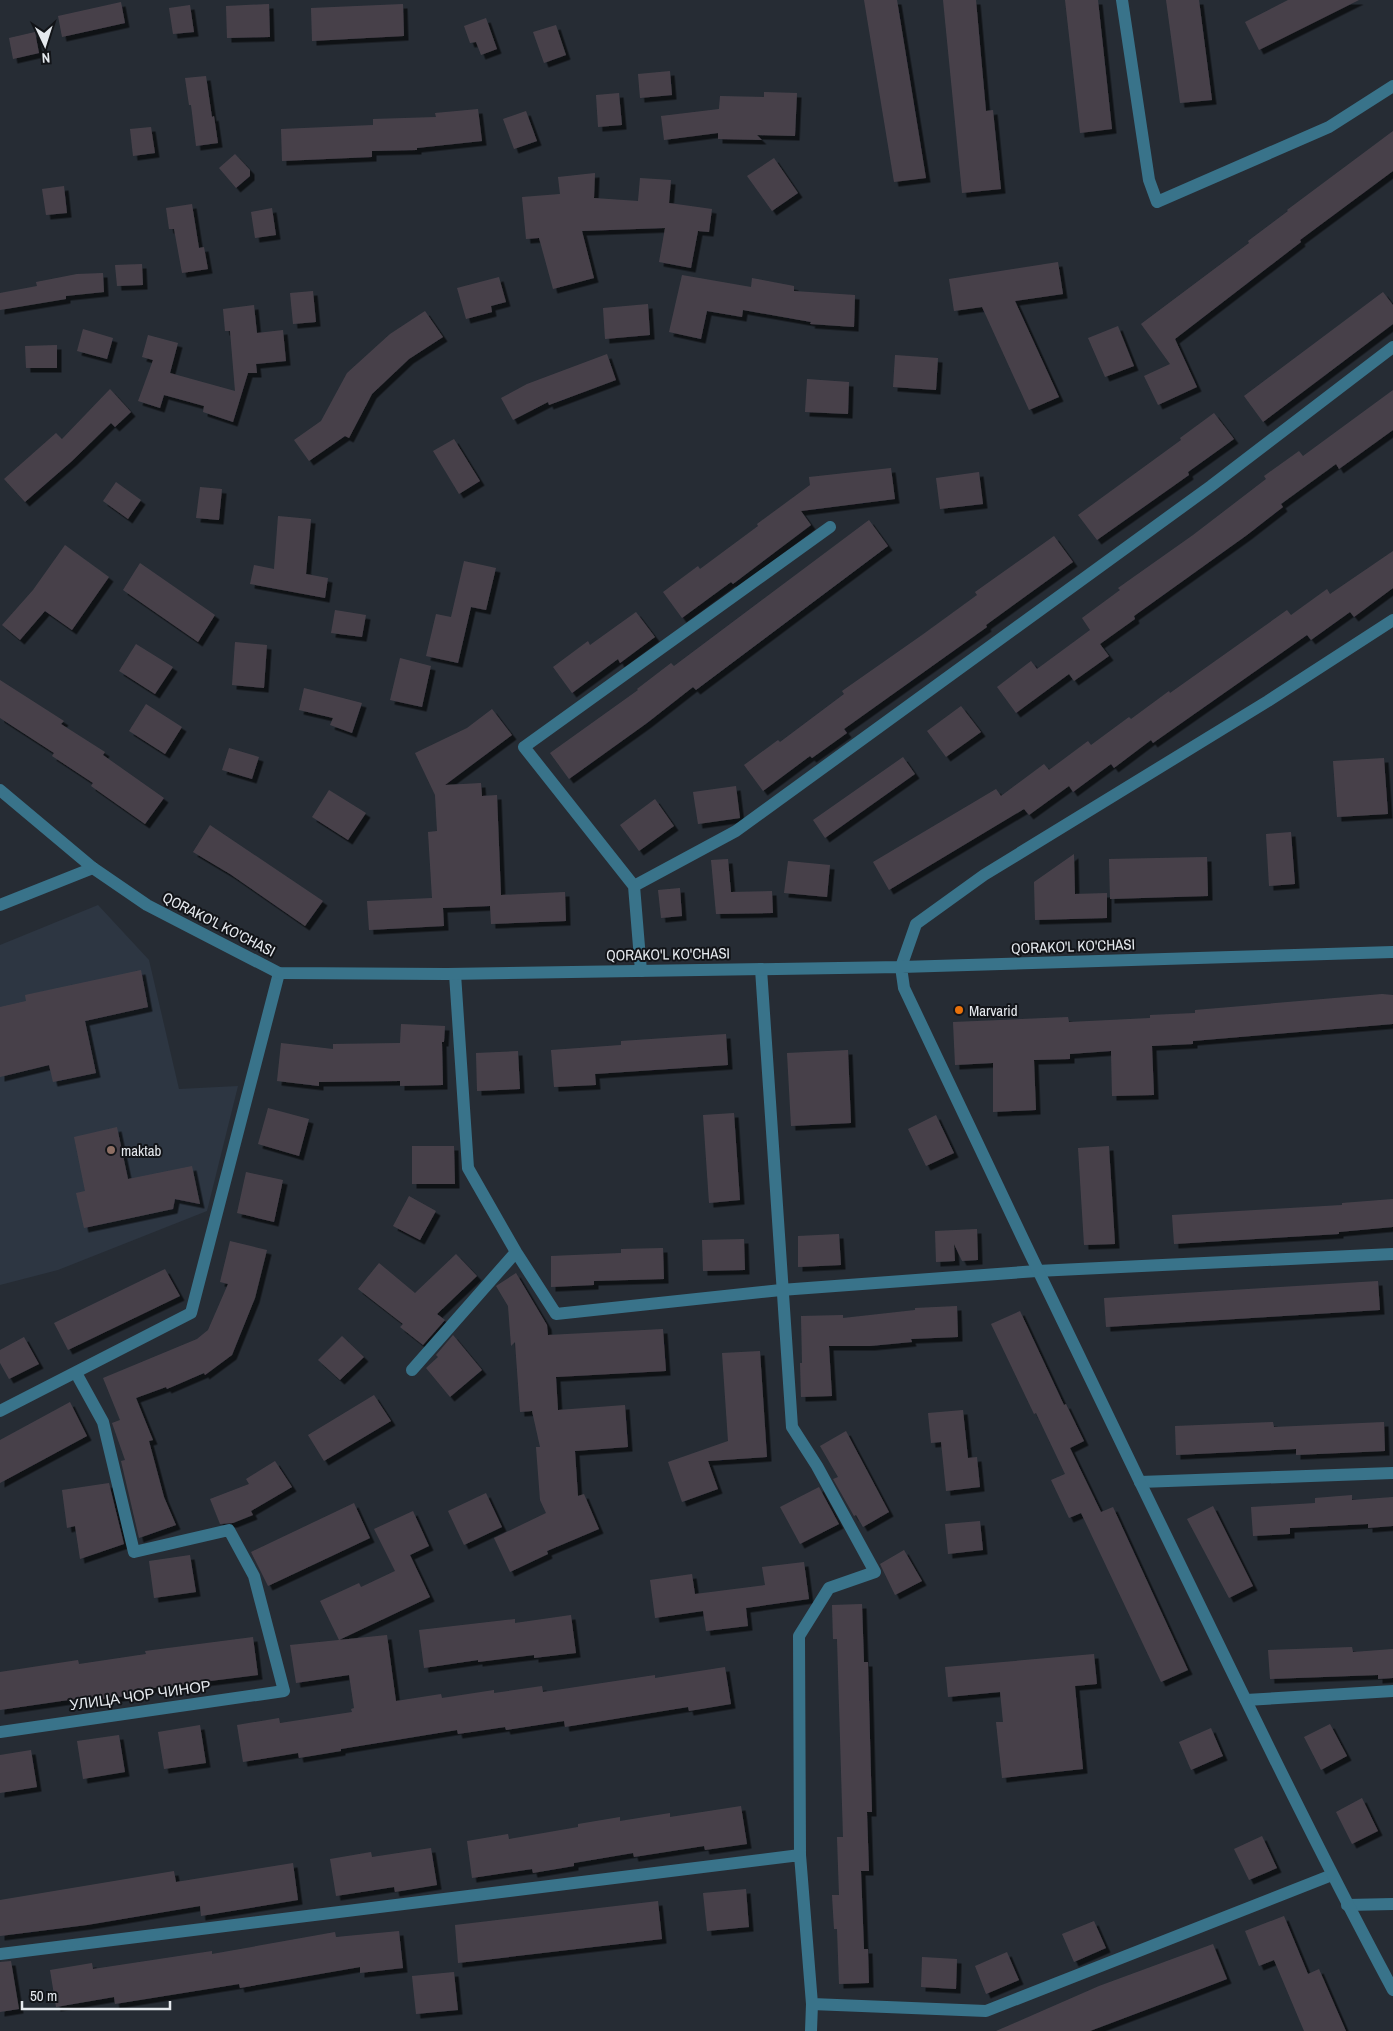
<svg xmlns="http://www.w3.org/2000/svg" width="1393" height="2031" viewBox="0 0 1393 2031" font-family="'Archivo Narrow',sans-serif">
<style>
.built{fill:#2d3642}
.building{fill:#47414a;filter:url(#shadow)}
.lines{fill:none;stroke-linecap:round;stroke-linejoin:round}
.minor{stroke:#39738a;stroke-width:12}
.tertiary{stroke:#39738a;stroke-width:12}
.food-dot{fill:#e8710a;stroke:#121418;stroke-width:2}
.education-dot{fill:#8d6e63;stroke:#121418;stroke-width:2}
.labels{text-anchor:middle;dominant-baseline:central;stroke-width:4;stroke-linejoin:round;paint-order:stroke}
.street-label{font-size:15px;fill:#e5e9ee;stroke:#121418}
.poi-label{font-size:15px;fill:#e5e9ee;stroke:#121418;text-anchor:start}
</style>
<defs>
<filter id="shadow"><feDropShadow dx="4.5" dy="4.5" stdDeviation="0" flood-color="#0009"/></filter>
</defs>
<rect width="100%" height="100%" fill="#262c34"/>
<path class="built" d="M 98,905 L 149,960 L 179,1089 L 238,1086 L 207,1211 L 58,1270 L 0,1285 L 0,945 Z"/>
<path class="building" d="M 864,0 L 897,0 L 926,178 L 894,182 Z
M 943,0 L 976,0 L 986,111 L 993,110 L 1001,189 L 962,193 Z
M 1065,0 L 1098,0 L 1112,129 L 1080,133 Z
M 1166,0 L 1199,0 L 1212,100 L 1180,103 Z
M 1288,0 L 1359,0 L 1259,50 L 1245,22 Z
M 121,2 L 125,23 L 62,37 L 58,16 Z
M 269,4 L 270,37 L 227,38 L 226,6 Z
M 403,4 L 404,36 L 312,41 L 311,8 Z
M 190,5 L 194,32 L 173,34 L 169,8 Z
M 486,18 L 497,49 L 481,55 L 476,42 L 470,43 L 464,26 Z
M 556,25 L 566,55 L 544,63 L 533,32 Z
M 35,32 L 39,53 L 13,59 L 9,38 Z
M 670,71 L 672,95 L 640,98 L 638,74 Z
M 206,76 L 212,117 L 214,116 L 218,143 L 196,146 L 191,105 L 189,105 L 185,78 Z
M 764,92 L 797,93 L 795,136 L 757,135 L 762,140 L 718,139 L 718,133 L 664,140 L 661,116 L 719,109 L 720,96 L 764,97 Z
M 619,93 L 622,125 L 598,127 L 596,95 Z
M 478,109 L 482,141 L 417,148 L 417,150 L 372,151 L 372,157 L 282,161 L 281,129 L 373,125 L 373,119 L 436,117 L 435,113 Z
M 526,111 L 537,141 L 514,149 L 503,119 Z
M 151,127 L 155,153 L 133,156 L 130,129 Z
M 1393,131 L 1393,171 L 1300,240 L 1301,242 L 1175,339 L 1197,387 L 1158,405 L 1144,376 L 1170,364 L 1141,324 L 1249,243 L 1248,241 L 1288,211 L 1287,210 Z
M 235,154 L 250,170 L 250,176 L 236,188 L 219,168 Z
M 774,158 L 798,193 L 772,211 L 747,176 Z
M 595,173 L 594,198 L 638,201 L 640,178 L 671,180 L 669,203 L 712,209 L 709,232 L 698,231 L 691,268 L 659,262 L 665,228 L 582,231 L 594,278 L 553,289 L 539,238 L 526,239 L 522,197 L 560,194 L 558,177 Z
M 64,186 L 67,213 L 46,215 L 42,189 Z
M 192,204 L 199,248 L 204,247 L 208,269 L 182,273 L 174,229 L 169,229 L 166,208 Z
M 272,208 L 276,235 L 255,238 L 251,212 Z
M 1058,262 L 1063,294 L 1015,301 L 1059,397 L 1029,410 L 982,307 L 954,311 L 949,279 Z
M 142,264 L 143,285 L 117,286 L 115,265 Z
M 103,273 L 104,292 L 66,296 L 66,299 L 0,310 L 0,293 L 37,286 L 36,282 L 77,274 Z
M 682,275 L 751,287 L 752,278 L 794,286 L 794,291 L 855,295 L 854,327 L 810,324 L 811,322 L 743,310 L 742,317 L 707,311 L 701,339 L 669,332 Z
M 499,277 L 506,302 L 491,306 L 492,312 L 466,319 L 457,288 Z
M 313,291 L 316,322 L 293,324 L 290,293 Z
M 1383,292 L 1393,305 L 1393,324 L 1263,422 L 1244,396 Z
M 648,304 L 650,335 L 605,339 L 603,308 Z
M 254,305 L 257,333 L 283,330 L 286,361 L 256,364 L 257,373 L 248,373 L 233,422 L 203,412 L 204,406 L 164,395 L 160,408 L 138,401 L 153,360 L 142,357 L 148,335 L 178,343 L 170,373 L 235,391 L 230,331 L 225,331 L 223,309 Z
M 425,311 L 443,337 L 409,359 L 372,394 L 349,438 L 345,436 L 309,461 L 294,440 L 321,421 L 347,373 L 390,334 Z
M 1118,326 L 1134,366 L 1105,377 L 1088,338 Z
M 83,329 L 113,338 L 107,359 L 77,351 Z
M 57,345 L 57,368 L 26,368 L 25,346 Z
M 607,354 L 616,380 L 549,405 L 548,402 L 513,420 L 501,398 L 527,384 Z
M 895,355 L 938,358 L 936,390 L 893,387 Z
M 807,379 L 849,382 L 848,414 L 805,412 Z
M 110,389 L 131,412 L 115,427 L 111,423 L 72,461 L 25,502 L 4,479 L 56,433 L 62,439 Z
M 1393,390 L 1393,430 L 1339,469 L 1336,464 L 1281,504 L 1283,507 L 1247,535 L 1134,616 L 1135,619 L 1100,644 L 1109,656 L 1074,681 L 1069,674 L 1016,713 L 997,687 L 1031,661 L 1037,669 L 1090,630 L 1082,618 L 1120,590 L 1118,588 L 1193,535 L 1266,479 L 1264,476 L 1299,451 L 1303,456 Z
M 1214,413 L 1234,439 L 1188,472 L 1189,475 L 1097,540 L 1078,515 L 1181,440 L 1180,438 Z
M 454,439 L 480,481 L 459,494 L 433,451 Z
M 891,468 L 895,499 L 801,511 L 811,525 L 733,584 L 731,582 L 682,618 L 663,592 L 698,566 L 700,569 L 758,526 L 757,524 L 810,485 L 809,477 Z
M 979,472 L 983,504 L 940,509 L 936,478 Z
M 116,482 L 141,500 L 128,519 L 103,501 Z
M 200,487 L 222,489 L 219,520 L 196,518 Z
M 278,516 L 311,519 L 306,574 L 328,578 L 325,598 L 250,584 L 254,565 L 274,569 Z
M 869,520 L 888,546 L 696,690 L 693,687 L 647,723 L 569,779 L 550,753 L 638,690 L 637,689 L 671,663 L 674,666 Z
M 1054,536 L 1073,562 L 986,625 L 987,627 L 844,729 L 847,733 L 812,758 L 810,756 L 763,791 L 744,765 L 778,740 L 780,742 L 844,694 L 842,691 L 922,635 L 977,595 L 975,592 Z
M 65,545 L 109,577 L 72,630 L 45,611 L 20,640 L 2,625 L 33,590 Z
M 1393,551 L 1393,588 L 1354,617 L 1350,612 L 1311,640 L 1307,635 L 1153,743 L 1151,740 L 1114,768 L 1111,764 L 1073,792 L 1069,786 L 1029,815 L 1024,809 L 889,890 L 873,862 L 996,789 L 1001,796 L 1044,764 L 1049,770 L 1088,741 L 1091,745 L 1129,717 L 1131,719 L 1169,691 L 1170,693 L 1287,610 L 1291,615 L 1327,589 L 1330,594 Z
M 464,561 L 496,568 L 486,610 L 471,607 L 458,663 L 426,656 L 436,614 L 451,617 Z
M 140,563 L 215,615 L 198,642 L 123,590 Z
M 335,610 L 366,615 L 362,637 L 331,633 Z
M 636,612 L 655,637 L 620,663 L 618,659 L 572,693 L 553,667 L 588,641 L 590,645 Z
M 235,642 L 267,645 L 264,688 L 232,685 Z
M 136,644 L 173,667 L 155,694 L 119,671 Z
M 400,658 L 431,666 L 422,707 L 390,700 Z
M 0,680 L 64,721 L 61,724 L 105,752 L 103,755 L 164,798 L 145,824 L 91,786 L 93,783 L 52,756 L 54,753 L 0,718 Z
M 304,688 L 362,703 L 352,733 L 330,725 L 333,718 L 299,710 Z
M 146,704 L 182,727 L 165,754 L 129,731 Z
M 961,706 L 981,732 L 946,757 L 927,731 Z
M 492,709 L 512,735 L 445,785 L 481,783 L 482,796 L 497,795 L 501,895 L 565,892 L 566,921 L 491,924 L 490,906 L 443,908 L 444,926 L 369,930 L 367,901 L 432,898 L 428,832 L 437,831 L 435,795 L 415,753 L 467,728 Z
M 229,748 L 259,757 L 252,779 L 222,770 Z
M 903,757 L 915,774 L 825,838 L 813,820 Z
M 1384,758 L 1388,814 L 1337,817 L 1333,761 Z
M 736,786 L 740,818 L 698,824 L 693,792 Z
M 329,790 L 366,813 L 348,840 L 312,817 Z
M 655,799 L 674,826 L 639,851 L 620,825 Z
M 210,825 L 323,901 L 305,926 L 230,874 L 193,852 Z
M 1291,832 L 1295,884 L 1269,886 L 1266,834 Z
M 1074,854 L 1075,894 L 1107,893 L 1107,918 L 1035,920 L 1034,882 Z
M 1207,857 L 1208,896 L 1110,899 L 1109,859 Z
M 728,859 L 731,892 L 772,891 L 773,913 L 716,914 L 711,860 Z
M 788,861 L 830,865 L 827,897 L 784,893 Z
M 680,888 L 682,916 L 661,918 L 658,890 Z
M 141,970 L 148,1007 L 85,1021 L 96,1073 L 53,1082 L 49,1065 L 0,1077 L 0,1007 L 26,1001 L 25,995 Z
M 1382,994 L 1393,995 L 1393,1024 L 1193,1041 L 1193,1044 L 1152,1046 L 1154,1095 L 1112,1096 L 1111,1051 L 1070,1054 L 1070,1059 L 1034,1060 L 1036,1110 L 993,1112 L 993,1063 L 955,1065 L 953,1022 L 1068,1017 L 1069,1022 L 1150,1018 L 1150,1015 L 1195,1013 L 1195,1010 Z
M 401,1024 L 445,1026 L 444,1042 L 442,1042 L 443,1085 L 400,1086 L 400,1081 L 319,1082 L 319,1086 L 277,1081 L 281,1043 L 333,1049 L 333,1044 L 400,1043 Z
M 726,1034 L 728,1065 L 595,1074 L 596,1085 L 554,1087 L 551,1050 L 621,1045 L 621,1041 Z
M 848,1050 L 851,1123 L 791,1126 L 787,1053 Z
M 518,1051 L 520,1089 L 477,1091 L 476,1053 Z
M 268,1108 L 309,1119 L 299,1156 L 258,1144 Z
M 734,1113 L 740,1200 L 709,1203 L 703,1115 Z
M 936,1115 L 954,1153 L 926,1166 L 908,1129 Z
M 117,1127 L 128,1179 L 192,1166 L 200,1204 L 175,1199 L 173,1209 L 84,1228 L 76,1193 L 85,1191 L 74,1137 Z
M 412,1146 L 454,1146 L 455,1184 L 412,1184 Z
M 1109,1146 L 1115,1244 L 1084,1245 L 1078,1148 Z
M 246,1172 L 283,1180 L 274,1222 L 237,1213 Z
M 409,1196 L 436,1211 L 420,1240 L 393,1226 Z
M 1393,1199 L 1393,1227 L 1339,1232 L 1339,1234 L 1174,1244 L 1172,1215 L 1342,1205 L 1342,1203 Z
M 977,1229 L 978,1260 L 962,1261 L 954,1244 L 955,1261 L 936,1262 L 935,1231 Z
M 839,1234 L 841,1265 L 798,1267 L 798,1236 Z
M 744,1239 L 745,1270 L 703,1271 L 702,1240 Z
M 230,1241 L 267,1250 L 255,1298 L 232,1355 L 205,1375 L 204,1373 L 167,1389 L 166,1387 L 136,1398 L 153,1440 L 149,1441 L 164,1497 L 176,1525 L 139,1538 L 121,1461 L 125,1460 L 112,1423 L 120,1420 L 103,1378 L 197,1339 L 208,1330 L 228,1284 L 220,1282 Z
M 663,1248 L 664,1279 L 594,1281 L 594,1285 L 551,1287 L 551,1256 L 621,1253 L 621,1249 Z
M 456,1254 L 477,1276 L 437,1314 L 445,1320 L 423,1345 L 400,1327 L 403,1324 L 358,1289 L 379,1263 L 415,1293 Z
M 165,1269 L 180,1296 L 68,1350 L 54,1323 Z
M 516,1273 L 547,1325 L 548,1335 L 663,1329 L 666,1371 L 556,1377 L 558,1410 L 625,1405 L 628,1447 L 575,1451 L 578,1496 L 584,1494 L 599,1529 L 547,1551 L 548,1554 L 510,1572 L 494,1538 L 546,1513 L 540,1500 L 536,1447 L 540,1447 L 532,1411 L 520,1412 L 515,1342 L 511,1346 L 508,1306 L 496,1286 Z
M 1378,1281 L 1380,1310 L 1106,1327 L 1104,1298 Z
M 957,1306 L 958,1337 L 911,1339 L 912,1342 L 870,1346 L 829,1346 L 832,1396 L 801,1397 L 800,1363 L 802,1363 L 801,1316 L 843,1315 L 843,1318 L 915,1310 L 915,1308 Z
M 1020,1311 L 1064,1405 L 1066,1404 L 1084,1441 L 1070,1448 L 1101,1512 L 1113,1507 L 1188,1670 L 1161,1682 L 1081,1513 L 1069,1518 L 1051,1480 L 1065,1474 L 1036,1413 L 1034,1414 L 991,1324 Z
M 453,1335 L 482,1370 L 450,1397 L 426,1368 L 438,1357 L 436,1355 Z
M 342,1336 L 364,1357 L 340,1380 L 318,1360 Z
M 24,1337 L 39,1364 L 9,1379 L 0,1363 L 0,1350 Z
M 760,1351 L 767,1457 L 708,1461 L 718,1489 L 682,1502 L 668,1462 L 728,1441 L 722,1353 Z
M 374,1395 L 391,1421 L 324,1461 L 308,1435 Z
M 70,1402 L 87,1436 L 0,1483 L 0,1440 Z
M 963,1410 L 968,1458 L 977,1457 L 980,1487 L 946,1491 L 941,1442 L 931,1443 L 928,1413 Z
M 1273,1422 L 1274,1427 L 1384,1422 L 1385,1451 L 1296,1455 L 1296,1449 L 1176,1455 L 1175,1426 Z
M 846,1431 L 889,1512 L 863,1527 L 856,1515 L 854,1516 L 833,1479 L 838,1477 L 820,1446 Z
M 275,1461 L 292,1487 L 251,1511 L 253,1515 L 233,1523 L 220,1524 L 210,1499 L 249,1484 L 246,1479 Z
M 109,1483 L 124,1544 L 80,1559 L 75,1526 L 67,1528 L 62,1490 Z
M 819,1487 L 839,1524 L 800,1544 L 780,1507 Z
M 486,1493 L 502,1527 L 464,1545 L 448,1511 Z
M 1352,1495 L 1352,1500 L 1393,1497 L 1393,1526 L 1368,1528 L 1368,1524 L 1290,1528 L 1290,1534 L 1253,1536 L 1251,1507 L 1315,1503 L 1315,1498 Z
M 354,1503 L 370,1538 L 268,1586 L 251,1552 Z
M 1213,1506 L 1253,1586 L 1229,1598 L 1187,1519 Z
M 413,1511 L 429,1546 L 410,1555 L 430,1597 L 339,1640 L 320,1601 L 359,1583 L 361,1587 L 395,1571 L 374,1529 Z
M 980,1521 L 983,1550 L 948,1554 L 945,1524 Z
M 904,1550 L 922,1581 L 895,1595 L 880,1564 Z
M 190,1555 L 196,1592 L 154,1598 L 149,1561 Z
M 804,1562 L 809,1599 L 746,1608 L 748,1626 L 706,1631 L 703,1611 L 655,1618 L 650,1580 L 692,1574 L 695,1594 L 765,1585 L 762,1567 Z
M 862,1604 L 864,1662 L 868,1662 L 872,1812 L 867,1812 L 869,1871 L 861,1871 L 864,1949 L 868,1949 L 869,1983 L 839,1984 L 837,1929 L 834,1929 L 832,1895 L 839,1895 L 837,1837 L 843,1837 L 837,1639 L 833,1639 L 832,1605 Z
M 571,1615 L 576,1653 L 534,1658 L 534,1655 L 478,1662 L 478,1660 L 424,1668 L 419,1630 L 515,1619 L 515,1623 Z
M 387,1635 L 396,1701 L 441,1694 L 442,1698 L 494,1690 L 494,1693 L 542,1686 L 543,1692 L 655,1675 L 655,1678 L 725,1667 L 731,1704 L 689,1711 L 688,1707 L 565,1727 L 564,1721 L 506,1730 L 505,1727 L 458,1734 L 457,1730 L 341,1749 L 341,1751 L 299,1758 L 298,1753 L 243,1762 L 237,1725 L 279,1718 L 280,1723 L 352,1712 L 351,1709 L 354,1708 L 349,1675 L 296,1683 L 290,1645 Z
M 253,1637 L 258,1675 L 138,1690 L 139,1694 L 97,1700 L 96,1696 L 0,1710 L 0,1672 L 78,1660 L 79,1664 L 146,1654 L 145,1651 Z
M 1352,1647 L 1353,1652 L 1393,1649 L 1393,1678 L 1378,1679 L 1378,1675 L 1270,1679 L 1268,1650 Z
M 1094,1654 L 1097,1684 L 1075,1686 L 1083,1769 L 1002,1778 L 996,1722 L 1003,1722 L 1000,1692 L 948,1697 L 945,1667 Z
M 1330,1724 L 1347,1756 L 1321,1770 L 1304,1737 Z
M 200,1725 L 206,1763 L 164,1769 L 158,1732 Z
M 1211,1728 L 1223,1756 L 1191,1770 L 1179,1742 Z
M 119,1735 L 125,1772 L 83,1779 L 77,1741 Z
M 31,1750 L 37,1787 L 0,1793 L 0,1755 Z
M 1362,1798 L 1378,1831 L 1352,1844 L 1336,1812 Z
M 741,1806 L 747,1844 L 705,1850 L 704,1846 L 634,1857 L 633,1853 L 574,1863 L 574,1866 L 533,1873 L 532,1869 L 472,1878 L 467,1841 L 508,1834 L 509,1839 L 578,1827 L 578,1824 L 620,1817 L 620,1821 L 670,1813 L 670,1817 Z
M 1262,1836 L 1277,1868 L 1249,1880 L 1234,1849 Z
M 431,1848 L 437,1885 L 395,1892 L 394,1887 L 336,1896 L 330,1859 L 371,1852 L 372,1857 Z
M 293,1863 L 298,1900 L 201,1916 L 200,1906 L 87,1925 L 0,1936 L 0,1900 L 174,1871 L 176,1882 Z
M 746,1889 L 749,1927 L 707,1931 L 703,1893 Z
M 658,1901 L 662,1939 L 458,1963 L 455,1925 Z
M 1284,1916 L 1308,1974 L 1319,1969 L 1346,2031 L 1304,2031 L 1274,1960 L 1259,1966 L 1245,1931 Z
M 1094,1921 L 1106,1948 L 1074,1962 L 1062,1934 Z
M 399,1931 L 403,1968 L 360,1973 L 360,1967 L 240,1988 L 239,1984 L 115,2004 L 114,1997 L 56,2007 L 50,1970 L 92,1963 L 93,1969 L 212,1951 L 212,1954 L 335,1932 L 336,1937 Z
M 1213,1944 L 1227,1979 L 1188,1994 L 1090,2031 L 996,2031 L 1099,1986 Z
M 1007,1952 L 1019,1980 L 986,1994 L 975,1966 Z
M 922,1957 L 957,1959 L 956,1989 L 921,1987 Z
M 11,1961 L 19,2009 L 0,2012 L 0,1962 Z
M 454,1972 L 458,2010 L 416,2014 L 412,1976 Z"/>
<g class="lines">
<path class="minor" d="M 1122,0 L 1149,180 L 1157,202 L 1329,127 L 1393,86
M 634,886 L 524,747 L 830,527
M 0,905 L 93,868
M 901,967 L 916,924 L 984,875 L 1268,701 L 1393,620
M 761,969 L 792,1427 L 817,1466 L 875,1572 L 829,1588 L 799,1636 L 800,1855 L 812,2004 L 811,2031
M 641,971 L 634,886 L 736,831 L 1211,486 L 1393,347
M 455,974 L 468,1168 L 516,1252 L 556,1314 L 781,1290 L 1037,1271 L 1393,1254
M 412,1370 L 516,1252
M 0,1411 L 191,1313 L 279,973
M 1140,1482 L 1393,1473
M 1246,1700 L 1393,1691
M 0,1732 L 284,1691 L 254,1576 L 229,1530 L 134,1552 L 103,1422 L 76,1373
M 1347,1905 L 1393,1904
M 0,1954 L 800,1855
M 812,2004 L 986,2011 L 1332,1875"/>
<path class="tertiary" d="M 0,790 L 93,868 L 147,905 L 279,973 L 447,974 L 901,967 L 1393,952
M 901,967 L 904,988 C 982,1154 1061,1319 1141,1484 C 1223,1653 1304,1824 1393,1990"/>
</g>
<circle class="food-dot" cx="959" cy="1010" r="5"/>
<circle class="education-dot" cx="111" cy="1150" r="5"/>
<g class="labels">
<g class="street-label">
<text transform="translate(219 924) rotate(27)">QORAKO'L KO'CHASI</text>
<text transform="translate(1073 946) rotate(-2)">QORAKO'L KO'CHASI</text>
<text transform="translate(668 954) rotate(-1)">QORAKO'L KO'CHASI</text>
<text transform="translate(140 1695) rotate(-8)">УЛИЦА ЧОР ЧИНОР</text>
</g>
<g class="poi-label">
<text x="969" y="1010">Marvarid</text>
<text x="121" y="1150">maktab</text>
</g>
</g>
<g transform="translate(45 45) rotate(176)" stroke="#121418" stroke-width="4" paint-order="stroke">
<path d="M0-4L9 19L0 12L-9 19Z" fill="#e5e9ee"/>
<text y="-8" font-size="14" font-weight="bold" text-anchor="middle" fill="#e5e9ee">N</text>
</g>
<path d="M22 2001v8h148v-8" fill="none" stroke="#e5e9ee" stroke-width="2.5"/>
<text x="30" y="2001" font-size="15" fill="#e5e9ee" stroke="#121418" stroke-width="4" paint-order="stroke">50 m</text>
</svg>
